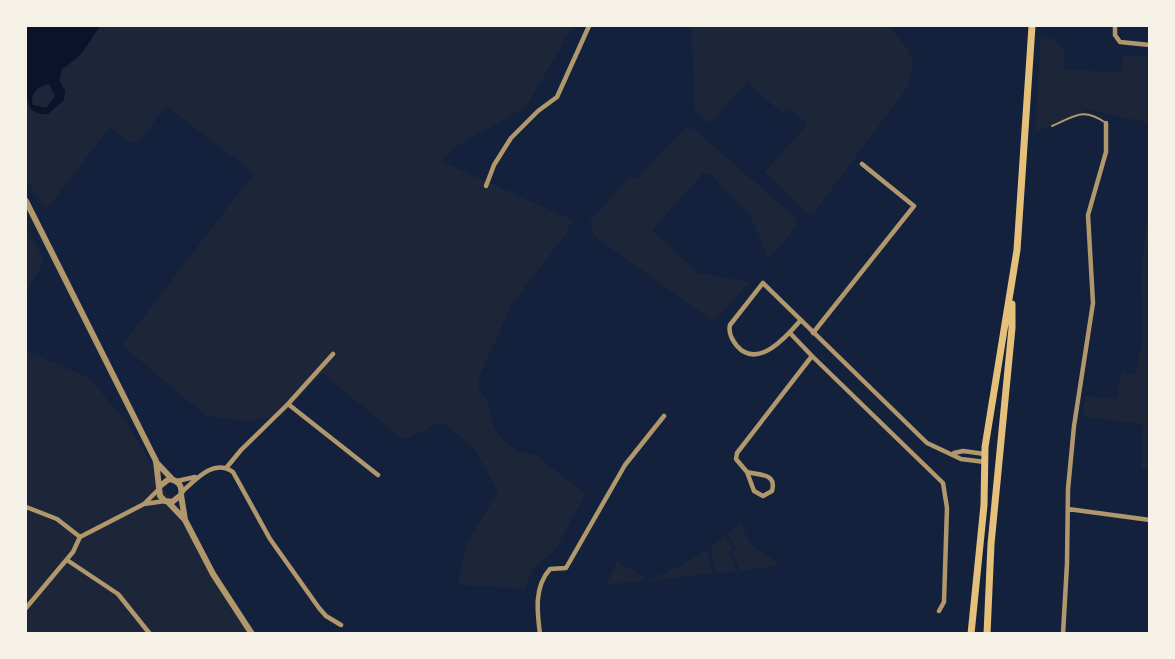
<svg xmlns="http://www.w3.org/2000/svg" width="1175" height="659" viewBox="0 0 1175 659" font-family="'Roboto Condensed',sans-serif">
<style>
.green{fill:#1d2539}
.water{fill:#0b132b;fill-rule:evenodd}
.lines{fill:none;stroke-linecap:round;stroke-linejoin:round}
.service{stroke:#b1986c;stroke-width:2}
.minor{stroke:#b1986c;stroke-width:4.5}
.tertiary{stroke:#b1986c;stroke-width:6}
.secondary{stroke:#e5c07b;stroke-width:7}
</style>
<rect width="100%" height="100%" fill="#14213d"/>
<path class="green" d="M 100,26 L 573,26 L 526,107 L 456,146 L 441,161 L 572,220 L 566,234 L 512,304 L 479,377 L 479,390 L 486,398 L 494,428 L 504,442 L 519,451 L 537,456 L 585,494 L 556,549 L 533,568 L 525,589 L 466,585 L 458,583 L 467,543 L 498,492 L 474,448 L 442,422 L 404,440 L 322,373 L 282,416 L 248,421 L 206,416 L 122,345 L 254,173 L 166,106 L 141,140 L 129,143 L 110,127 L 46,210 L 26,179 L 26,95 L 31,110 L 41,114 L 65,91 L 59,80 L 62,69 C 84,55 86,46 100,26 Z
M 691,26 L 888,26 L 908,49 L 913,62 L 909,85 L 813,214 L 805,211 L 765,172 L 807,124 L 789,108 L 783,114 L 747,82 L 710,123 L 695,111 Z
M 1041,35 L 1053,39 L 1064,51 L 1064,69 L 1121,73 L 1123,56 L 1149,57 L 1149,123 L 1088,109 L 1035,132 Z
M 49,84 L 55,96 L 46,108 L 32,105 L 31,101 L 36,89 Z
M 686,126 L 695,130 L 797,219 L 796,227 L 769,259 L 750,215 L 709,173 L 703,173 L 652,230 L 698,273 L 749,282 L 716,320 L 710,319 L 594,236 L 590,221 L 631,175 L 637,179 Z
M 1149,203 L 1149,470 L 1141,469 L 1143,424 L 1083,417 L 1085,396 L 1116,399 L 1122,371 L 1135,374 L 1142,342 L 1141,273 Z
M 26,225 L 44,261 L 26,294 Z
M 26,351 L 88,377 L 126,421 L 249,633 L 26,633 Z
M 739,525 L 741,525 L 752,546 L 775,561 L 777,566 L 740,571 L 732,552 L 736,548 L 727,534 Z
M 725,536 L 733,548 L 729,552 L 737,571 L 719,573 L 716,572 L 711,549 L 711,547 Z
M 707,550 L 712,573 L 649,581 L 649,580 L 682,565 Z
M 617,562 L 645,577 L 639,581 L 606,585 Z"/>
<path class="water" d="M 26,26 L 100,26 C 86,46 84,55 62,69 L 59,80 L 65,91 L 64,100 L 48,114 L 41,114 L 31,110 L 26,95 ZM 49,84 L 55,96 L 46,108 L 33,105 C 29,94 38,86 49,84 Z"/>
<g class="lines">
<path class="service" d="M 1052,126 C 1075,116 1083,107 1106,123"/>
<path class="minor" d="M 1115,26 L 1115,35 L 1120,42 L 1150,45
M 486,186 L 494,165 L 511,138 L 538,111 L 557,97 L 589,26
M 800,321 C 787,336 758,370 737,346 C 732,340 728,333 730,325 L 763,283 L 927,443 L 961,459 L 985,462
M 790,333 L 812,356
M 813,333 L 914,206 L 862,164
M 288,404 L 378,475
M 954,453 L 963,451 L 985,454
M 227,467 L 241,450 L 288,404 L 333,354
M 747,472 C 759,475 777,473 772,491 L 763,496 L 754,491 L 747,472 L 736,459 L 737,453 L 812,356 L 943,483 L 947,508 L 944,602 L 939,611
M 177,481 L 195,477
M 182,492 C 196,479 214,458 233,472 L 270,539 L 319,608 L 326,616 L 341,625
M 144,504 L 165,501
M 26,507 L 57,519 L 80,537
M 1068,509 L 1150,520
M 67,560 L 118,594 L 150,634
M 26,608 L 73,552 L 80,537 L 144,504 L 159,489
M 540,634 C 537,611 534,587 550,569 L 566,568 L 625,465 L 664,416
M 1063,634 L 1067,564 L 1068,489 L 1074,426 L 1093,303 L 1088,215 L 1106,152 L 1106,123"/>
<path class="tertiary" d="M 26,201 L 156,461 L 160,496 L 165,501 L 172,502 L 181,495 C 183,486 178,480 169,479 L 160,486
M 156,462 L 173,480
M 181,495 L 185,520
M 168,502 L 185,520 L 213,574 L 252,634"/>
<path class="secondary" d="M 971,634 L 984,505 L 985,447 L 1017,250 L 1032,26
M 987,634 L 991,544 L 1012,328 L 1012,304"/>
</g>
<rect width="1175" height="659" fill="none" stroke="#f6f1e7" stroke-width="54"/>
</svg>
